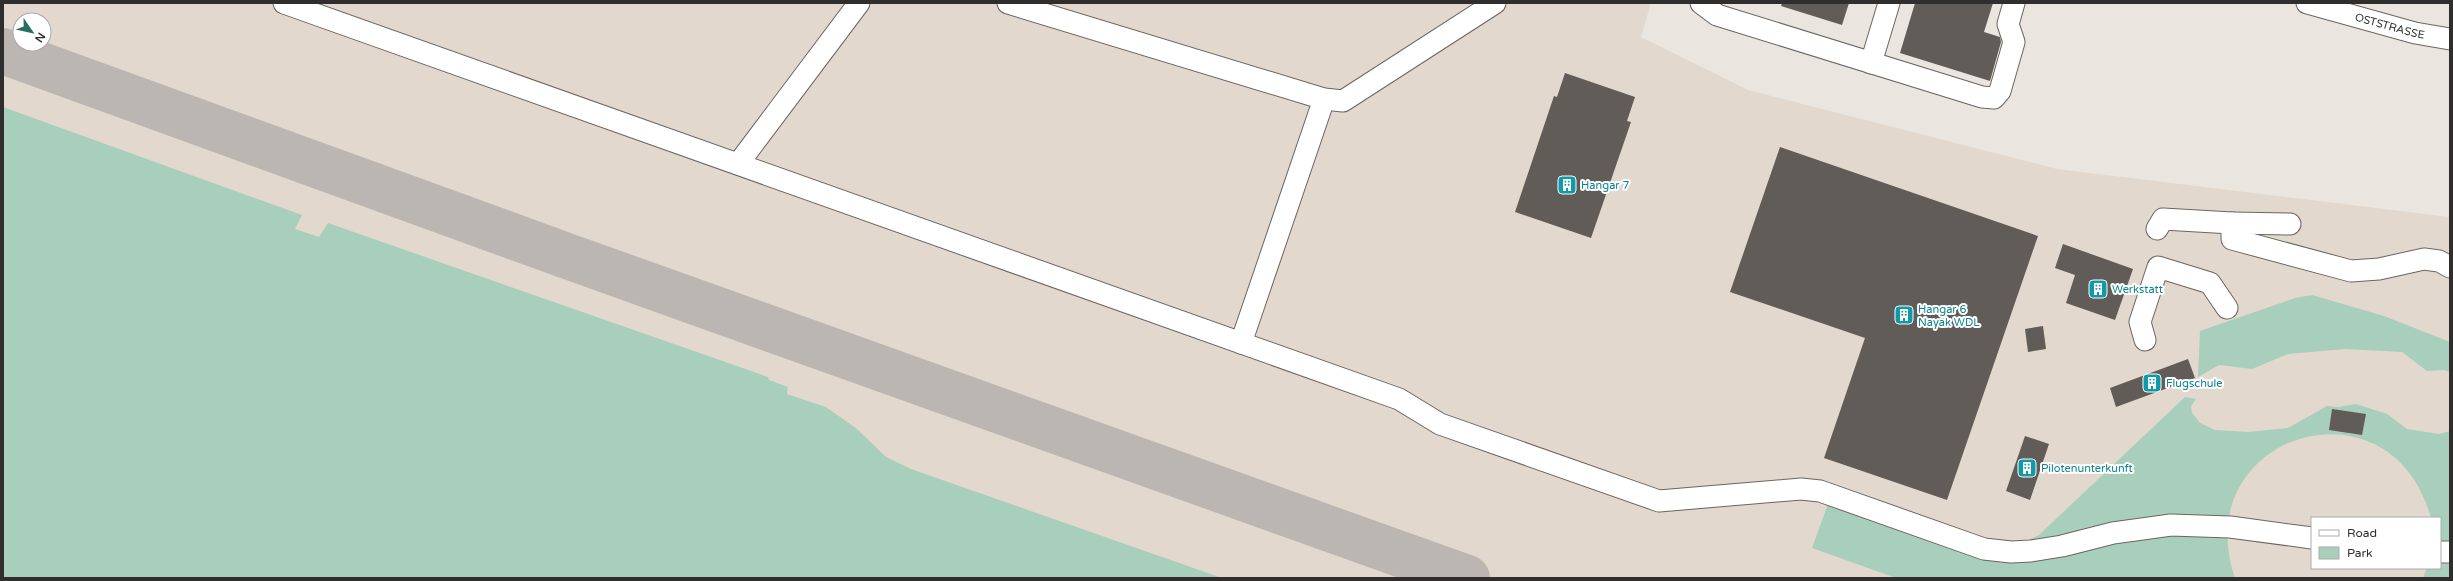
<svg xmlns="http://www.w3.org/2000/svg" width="2453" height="581" viewBox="0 0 2453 581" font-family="'Varela Round',sans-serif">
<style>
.built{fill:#e3d8cd;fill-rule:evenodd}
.green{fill:#a8cebc}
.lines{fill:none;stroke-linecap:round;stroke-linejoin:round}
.taxiway{stroke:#bcb6b2;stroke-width:46}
.building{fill:#615c57}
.minor-casing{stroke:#6b6560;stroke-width:23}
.minor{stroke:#fff;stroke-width:21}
.labels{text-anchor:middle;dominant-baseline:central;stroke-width:4;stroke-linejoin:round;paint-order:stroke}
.street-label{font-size:11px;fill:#302e2c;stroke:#fff}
.culture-label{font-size:11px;fill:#0d838f;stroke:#fff;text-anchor:start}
</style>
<rect width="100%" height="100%" fill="#ebe5df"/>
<path class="built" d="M 3,3 L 1651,3 L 1641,37 L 1748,90 L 2057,169 L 2450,217 L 2450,578 L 3,578 ZM 20,20 L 44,20 L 44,44 L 20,44 ZM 2312,518 L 2440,518 L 2440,568 L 2312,568 Z"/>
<path class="green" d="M 3,107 L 302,215 L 295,229 L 319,237 L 328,223 L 768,377 L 769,380 L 788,387 L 787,394 L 826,407 L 857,429 L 886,457 L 911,469 L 1222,578 L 3,578 Z
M 2312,295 L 2384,316 L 2450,342 L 2450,372 L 2445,370 L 2427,371 L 2402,352 L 2345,349 L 2288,354 L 2252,369 L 2219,365 L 2198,377 L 2200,331 L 2295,298 Z
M 2185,397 L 2196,399 L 2191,406 L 2192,413 L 2200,423 L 2215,430 L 2248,432 L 2288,428 L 2327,406 L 2339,407 L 2356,404 L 2387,414 L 2407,429 L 2439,434 L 2450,431 L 2450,544 L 2440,543 L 2440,518 L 2431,518 C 2391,371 2186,434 2235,578 L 1896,578 L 1812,548 L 1828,504 L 1981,560 L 2039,535 Z
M 2440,563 L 2450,564 L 2450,578 L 2423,578 L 2427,568 L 2440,568 Z"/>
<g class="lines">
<path class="taxiway" d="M 3,51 L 567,256 L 1467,578"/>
</g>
<path class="building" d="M 1782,3 L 1849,3 L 1842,25 L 1781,6 Z
M 1915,3 L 1993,3 L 1984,32 L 2000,37 L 2001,42 L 1990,81 L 1900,53 Z
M 1565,73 L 1635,97 L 1627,121 L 1631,122 L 1591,238 L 1515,212 L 1554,96 L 1557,97 Z
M 1780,147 L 2038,236 L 1947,500 L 1824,458 L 1865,338 L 1730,292 Z
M 2063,244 L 2133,269 L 2115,320 L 2066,303 L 2075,275 L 2055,268 Z
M 2043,326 L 2046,349 L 2028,352 L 2025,329 Z
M 2188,359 L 2195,378 L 2116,407 L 2110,388 Z
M 2332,409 L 2366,414 L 2362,435 L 2329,430 Z
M 2025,436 L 2049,444 L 2030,500 L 2006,491 Z"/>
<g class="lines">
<g class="minor-casing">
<g id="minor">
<path d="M 284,3 L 1399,399 L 1440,424 L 1659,501 L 1801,489 L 1820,491 L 1984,549 L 2011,552 L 2031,551 L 2062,546 L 2113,533 L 2171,525 L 2230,527 L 2312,538"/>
<path d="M 1008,3 L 1324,99 L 1343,101 L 1495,3"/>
<path d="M 1701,3 L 1717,15 L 1982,97 L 1994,98 L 2000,91 L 2014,42 L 2008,24 L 2014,3"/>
<path id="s1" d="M 2307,3 L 2415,33 L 2450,39"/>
<path d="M 1871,63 L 1889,3"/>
<path d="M 738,164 L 859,3"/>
<path d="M 2232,223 L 2290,224"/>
<path d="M 2157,229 L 2163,219 L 2232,223 L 2232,239 L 2351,271 L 2379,269 L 2424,259 L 2439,261 L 2450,267"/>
<path d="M 2145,340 L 2140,322 L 2158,267 L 2210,283 L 2227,308"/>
<path d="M 1241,343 L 1324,99"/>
<path d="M 2440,552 L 2450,552"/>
</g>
</g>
<use href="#minor" class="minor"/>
</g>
<defs>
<g id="building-square" transform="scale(1)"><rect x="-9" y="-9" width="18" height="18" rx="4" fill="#0f9aa8" stroke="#fff"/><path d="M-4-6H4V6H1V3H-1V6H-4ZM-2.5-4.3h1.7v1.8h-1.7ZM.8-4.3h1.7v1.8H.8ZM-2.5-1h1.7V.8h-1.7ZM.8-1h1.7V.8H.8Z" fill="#fff"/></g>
</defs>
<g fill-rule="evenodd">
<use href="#building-square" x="1567" y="185"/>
<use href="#building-square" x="2098" y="289"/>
<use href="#building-square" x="1904" y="315"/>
<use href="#building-square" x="2152" y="383"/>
<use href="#building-square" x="2027" y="468"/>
</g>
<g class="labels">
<g class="street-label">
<text stroke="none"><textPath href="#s1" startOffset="86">OSTSTRASSE</textPath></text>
</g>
<g class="culture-label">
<text x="1581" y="185">Hangar 7</text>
<text x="2112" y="289">Werkstatt</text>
<text x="1918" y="309">Hangar 6<tspan x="1918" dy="13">Nayak WDL</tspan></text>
<text x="2166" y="383">Flugschule</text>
<text x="2041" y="468">Pilotenunterkunft</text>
</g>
</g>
<rect width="2453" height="581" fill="none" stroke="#302e2c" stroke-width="8"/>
<rect x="2311" y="517" width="130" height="52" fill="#ffffff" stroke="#acabab"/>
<rect x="2319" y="530" width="20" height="6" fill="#ffffff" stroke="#acabab"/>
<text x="2347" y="537" font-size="12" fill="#302e2c">Road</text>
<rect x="2319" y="547" width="20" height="12" fill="#a8cebc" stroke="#acabab"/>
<text x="2347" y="557" font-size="12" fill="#302e2c">Park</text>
<g transform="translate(32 32) rotate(124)"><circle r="19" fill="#ffffff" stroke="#acabab"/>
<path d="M0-3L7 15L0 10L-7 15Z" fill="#276d60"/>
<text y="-6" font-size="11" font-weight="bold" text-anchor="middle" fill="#302e2c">N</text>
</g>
</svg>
